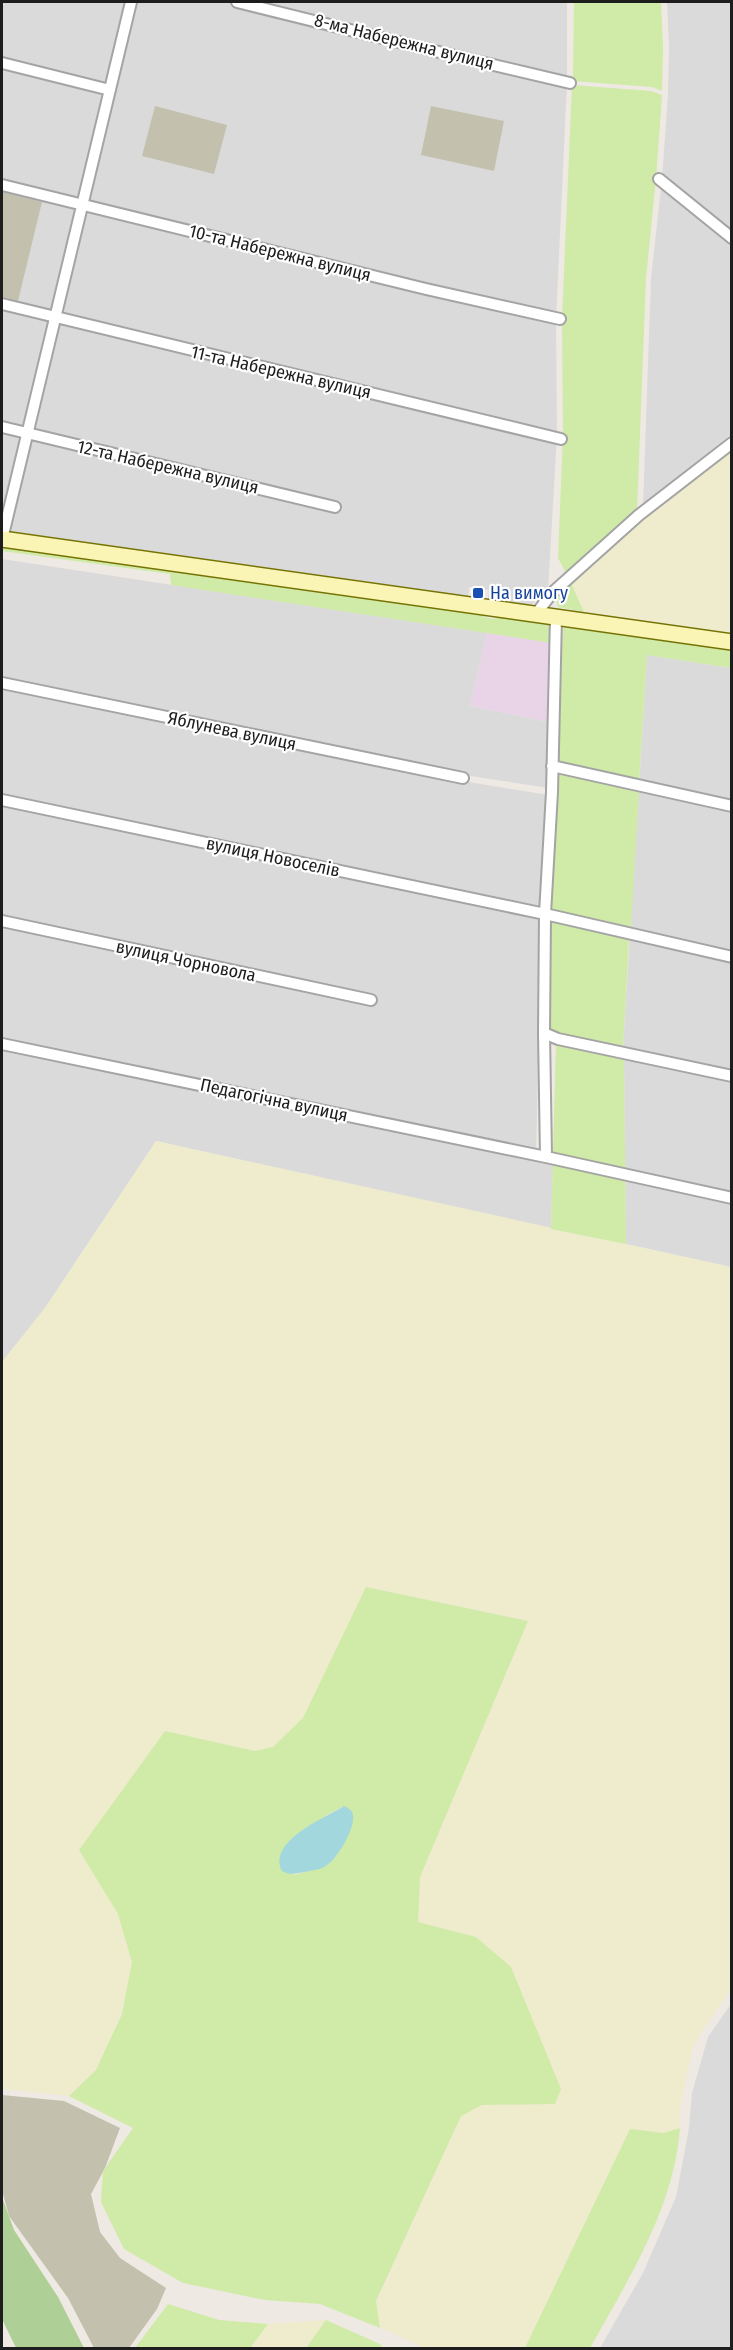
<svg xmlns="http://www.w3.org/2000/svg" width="733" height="2350" viewBox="0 0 733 2350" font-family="'Fira Sans Condensed',sans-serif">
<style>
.residential{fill:#dbdada}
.industrial{fill:#e8d4e6}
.construction{fill:#c3c0ae}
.farmland{fill:#eeeccd}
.grass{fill:#d0eaa7;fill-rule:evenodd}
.forest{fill:#aecf96}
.water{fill:#a2d7dd}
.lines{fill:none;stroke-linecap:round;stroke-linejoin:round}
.street-casing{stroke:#a4a4a4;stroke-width:14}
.secondary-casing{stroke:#757303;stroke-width:18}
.street{stroke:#fff;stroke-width:10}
.secondary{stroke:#faf5b4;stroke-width:15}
.transit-dot{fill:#1a4fb4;stroke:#fff;stroke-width:2}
.labels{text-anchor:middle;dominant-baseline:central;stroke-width:4.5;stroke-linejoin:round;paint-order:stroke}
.street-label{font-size:18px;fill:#1d1d1d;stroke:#fff}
.transit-label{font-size:18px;fill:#164399;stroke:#fff;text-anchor:start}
</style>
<rect width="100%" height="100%" fill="#eee9e2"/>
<path class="residential" d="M 2,2 L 567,2 L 567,83 L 556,319 L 557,435 L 548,590 L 531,605 L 488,599 L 489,590 L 469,587 L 468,596 L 2,530 Z
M 667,2 L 731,2 L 731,434 L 643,507 L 651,278 L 662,179 L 668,94 L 669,47 Z
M 2,559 L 487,633 L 470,706 L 549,722 L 548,788 L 464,775 L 2,679 Z
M 647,655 L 731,668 L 731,1072 L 623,1048 Z
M 2,687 L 462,781 L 548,795 L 541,914 L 536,1158 L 553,1162 L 551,1229 L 156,1141 L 45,1308 L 2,1362 Z
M 624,1058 L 731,1080 L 731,1267 L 626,1244 Z
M 731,2004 L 731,2348 L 600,2348 L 643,2273 L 676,2197 L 689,2128 L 692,2093 L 708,2037 Z"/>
<path class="industrial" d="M 487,633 L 552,643 L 549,722 L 470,706 Z"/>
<path class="construction" d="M 155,106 L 227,125 L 214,174 L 142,156 Z
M 431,106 L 504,121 L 494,171 L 421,155 Z
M 2,192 L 42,202 L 18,301 L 2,297 Z
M 2,2095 L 64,2101 L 120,2128 L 105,2168 L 91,2194 L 100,2232 L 120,2258 L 166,2288 L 157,2309 L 129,2348 L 94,2348 L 68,2298 L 9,2216 L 2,2190 Z"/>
<path class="farmland" d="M 731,448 L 731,633 L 584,612 L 571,583 L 642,518 Z
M 156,1141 L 731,1267 L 731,1989 L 701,2033 L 692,2050 L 680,2107 L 680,2128 L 664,2133 L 630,2129 L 525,2348 L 426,2348 L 380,2328 L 376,2302 L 461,2116 L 482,2105 L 555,2104 L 476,1937 L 418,1922 L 420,1877 L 528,1621 L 367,1587 L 303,1718 L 273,1747 L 255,1751 L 165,1731 L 80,1850 L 118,1914 L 132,1962 L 122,2014 L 96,2070 L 69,2096 L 2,2089 L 2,1362 L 45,1308 Z
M 326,2320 L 306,2348 L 250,2348 L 268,2324 Z"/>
<path class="grass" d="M 574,2 L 661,2 L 663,47 L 662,91 L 652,87 L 573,81 Z
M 572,85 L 651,91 L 662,95 L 656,179 L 646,278 L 637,511 L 567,575 L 558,558 L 563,435 L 562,319 Z
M 2,546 L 484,613 L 484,617 L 495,619 L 496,614 L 553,622 L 552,643 L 171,585 L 170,574 L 2,551 Z
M 571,583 L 584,612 L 558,607 L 555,596 Z
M 563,627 L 731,650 L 731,668 L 647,655 L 639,782 L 555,762 Z
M 558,773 L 639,791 L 631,927 L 551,910 Z
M 550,919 L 629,939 L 623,1048 L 559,1035 L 547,1030 Z
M 556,1042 L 624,1058 L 626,1244 L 551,1229 Z
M 366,1587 L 528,1621 L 420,1877 L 418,1922 L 476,1937 L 511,1967 L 561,2089 L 555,2104 L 482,2105 L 461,2116 L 376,2301 L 380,2328 L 320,2304 L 265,2300 L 183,2283 L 124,2249 L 101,2202 L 103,2171 L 133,2128 L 69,2096 L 96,2070 L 122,2014 L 132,1962 L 118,1914 L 79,1850 L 165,1731 L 255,1751 L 273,1747 L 303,1718 ZM 344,1806 L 348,1834 L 337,1855 L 326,1866 L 294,1875 L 317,1823 L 325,1816 Z
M 680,2128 C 674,2208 628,2280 590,2348 L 525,2348 L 630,2129 L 664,2133 Z
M 168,2304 L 219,2320 L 268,2324 L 250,2348 L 135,2348 Z
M 326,2320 L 382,2345 L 380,2348 L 306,2348 Z"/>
<path class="forest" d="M 2,2197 L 14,2230 L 58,2297 L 84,2348 L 16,2348 L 2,2319 Z"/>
<path class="water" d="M 344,1806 C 348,1808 353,1810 353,1816 C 355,1828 338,1858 327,1865 C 321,1870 312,1870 305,1872 C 296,1873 291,1876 282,1871 C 267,1841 325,1818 344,1806 Z"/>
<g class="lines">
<g class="street-casing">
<path id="street" d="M 237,2 L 447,54 L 570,83
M 2,63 L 110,90
M 659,179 L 732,238
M 2,185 L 426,289 L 560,319
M 2,304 L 561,439
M 2,427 L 335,507
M 2,539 L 131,2
M 536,614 L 552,593 L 639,515 L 732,443
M 2,683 L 463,778
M 552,766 L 732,806
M 2,800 L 545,914 L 732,957
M 2,921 L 371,1000
M 544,1033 L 558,1039 L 732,1076
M 2,1044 L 546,1157 L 732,1198
M 546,1157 L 544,1033 L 545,914 L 552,792 L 556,617"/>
</g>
<g class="secondary-casing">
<path id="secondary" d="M 2,539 L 732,642"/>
</g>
<use href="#street" class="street"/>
<use href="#secondary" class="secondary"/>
</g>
<rect class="transit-dot" x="472" y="587" width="12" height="12" rx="3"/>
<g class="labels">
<g class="street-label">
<text transform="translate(404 42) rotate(14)">8-ма Набережна вулиця</text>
<text transform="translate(280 253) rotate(14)">10-та Набережна вулиця</text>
<text transform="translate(281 372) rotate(13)">11-та Набережна вулиця</text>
<text transform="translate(168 467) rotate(13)">12-та Набережна вулиця</text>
<text transform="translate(232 731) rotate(12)">Яблунева вулиця</text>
<text transform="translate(273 857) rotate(12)">вулиця Новоселів</text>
<text transform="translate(186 961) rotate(12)">вулиця Чорновола</text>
<text transform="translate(274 1100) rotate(12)">Педагогічна вулиця</text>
</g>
<g class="transit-label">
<text x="490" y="593">На вимогу</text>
</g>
</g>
<rect width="733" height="2350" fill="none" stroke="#1d1d1d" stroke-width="6"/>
</svg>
